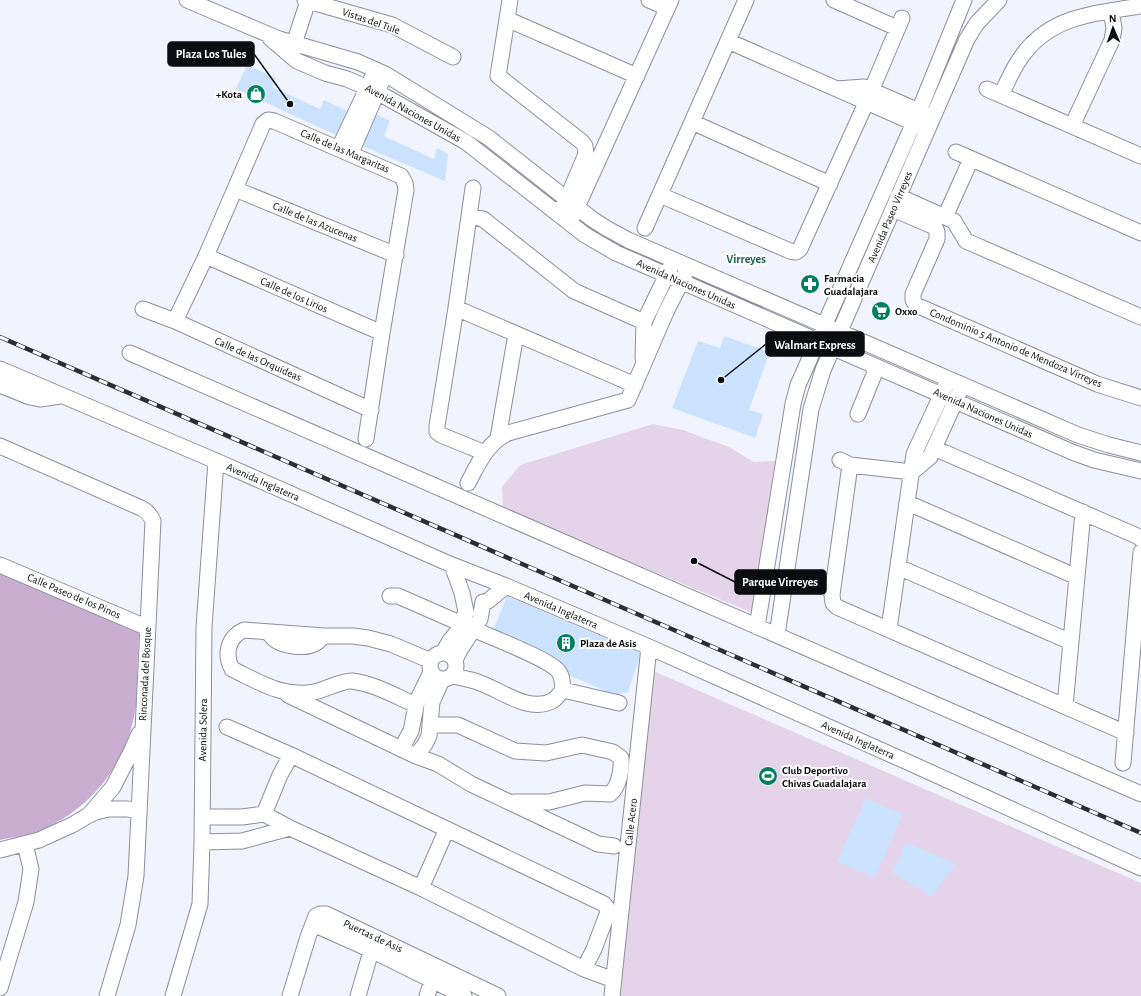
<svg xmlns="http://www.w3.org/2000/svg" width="1141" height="996" viewBox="0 0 1141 996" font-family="'Alegreya Sans',sans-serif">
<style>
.green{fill:#e4d3e9}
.forest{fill:#c8add0}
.building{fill:#cbe2fe}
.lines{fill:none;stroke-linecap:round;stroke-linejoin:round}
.minor-casing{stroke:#8c8f9b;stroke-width:17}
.minor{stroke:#fff;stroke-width:15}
.rail-casing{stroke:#2c2e33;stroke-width:4.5}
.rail{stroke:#fff;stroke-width:3;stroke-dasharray:9;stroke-linecap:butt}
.labels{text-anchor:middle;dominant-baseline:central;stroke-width:4;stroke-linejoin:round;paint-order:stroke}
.street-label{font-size:11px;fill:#0b0c10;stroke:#fff}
.poi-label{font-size:11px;font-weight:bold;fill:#0b0c10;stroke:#fff;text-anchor:start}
.neighbourhood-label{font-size:12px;font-weight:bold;fill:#1a624a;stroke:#fff}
.leader{fill:none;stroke:#0b0c10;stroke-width:1.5}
.callout-dot{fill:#0b0c10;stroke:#fff;stroke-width:1.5}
.callout{fill:#0b0c10;stroke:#0b0c10;stroke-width:1.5}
.callout-label{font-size:12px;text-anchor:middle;font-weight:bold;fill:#fff}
</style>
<rect width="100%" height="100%" fill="#f1f4ff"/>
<path class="green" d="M 653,424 L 683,430 L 704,438 L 729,447 L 754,462 L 775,461 L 753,613 L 503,509 L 502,487 L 520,465 Z
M 651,670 L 1141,883 L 1141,996 L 615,996 Z"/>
<path class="forest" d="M 0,565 L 138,629 L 139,635 C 138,651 137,667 137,683 C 136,692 137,702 135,711 C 126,765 90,810 39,831 C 27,836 12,837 0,840 Z"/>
<path class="building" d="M 247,65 L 276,78 L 272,87 L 320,109 L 324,100 L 347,111 L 336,135 L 236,89 Z
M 374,113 L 390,121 L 384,136 L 434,159 L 437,148 L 448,154 L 445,181 L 360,145 Z
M 724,336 L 770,352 L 749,410 L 763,414 L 755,438 L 672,408 L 698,341 L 720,348 Z
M 507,596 L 641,653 L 628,692 L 615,695 L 568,675 L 564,665 L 492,633 Z
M 866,798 L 903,814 L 874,878 L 837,861 Z
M 906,842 L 956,864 L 932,896 L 892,873 Z"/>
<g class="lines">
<g class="minor-casing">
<path id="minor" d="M 187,0 L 279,39 L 358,62 L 385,74 L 489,138 L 592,219 L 606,228 L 628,240 L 1078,435 L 1109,445 L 1141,453
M 305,0 L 392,25 L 453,57
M 510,0 L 498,76 L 582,142 L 585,146 L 586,154 L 567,199 L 562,207
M 649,0 L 667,8
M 834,0 L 897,28
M 507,19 L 637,76
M 270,38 L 297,61 L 325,73 L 347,79 L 377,92 L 466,142 L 585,235 L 616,253 L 1072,452 L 1094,460 L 1141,471
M 728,41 L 923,127
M 291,53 L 308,1
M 837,89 L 864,87 L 928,115
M 987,89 L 1141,156
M 1001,95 C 1008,81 1014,65 1025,52 C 1054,15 1098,13 1141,6
M 692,122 L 830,184
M 1072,126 L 1112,40 L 1114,28 L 1111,11
M 339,148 L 372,78
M 956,152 L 1141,233
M 351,153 L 381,83
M 473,188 L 456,308 L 437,426 L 437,432 L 441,435 L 485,453
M 235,189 L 396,255
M 660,195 L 790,251 L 796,252 L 800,249 L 866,103 L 902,18
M 898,196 L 954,221 L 966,241 L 1141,317
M 893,209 L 935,227 L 937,232 L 937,239 L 913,294 L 913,300 L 916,305 L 1097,384 L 1141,398
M 469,216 L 483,219 L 574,291 L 644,322
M 573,216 L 671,0
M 945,217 L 971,159
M 645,228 L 746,0
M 206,256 L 382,333
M 456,308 L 635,385
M 143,309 L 175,321 L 371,410
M 175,321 L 206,256 L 263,124 L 268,120 L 274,121 L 401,176 L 405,183 L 406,190 L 382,333 L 366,439
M 130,353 L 1141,794
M 643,358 L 644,322 L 671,266
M 0,369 L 216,461 L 452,565 L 506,586 L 649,647 L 912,764 L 1141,868
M 0,385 L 30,397 L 40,399 L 60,396
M 858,414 L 877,367
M 498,438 L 516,334
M 0,446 L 141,508 C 147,511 150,514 153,521 L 136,876 L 128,925 L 107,996
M 934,448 L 1137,536 L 1141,539
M 840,460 L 850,465 L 912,472 L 930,457 L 959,393
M 850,465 L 832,595 L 833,603 L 837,607 L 1126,733
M 468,483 C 478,464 487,443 508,433 L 628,400 L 666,312 L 685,274
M 908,503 L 1077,577
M 0,565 L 148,628
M 898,567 L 1071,642
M 390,596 L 398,596 L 462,624
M 757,627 L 793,404 L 798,385 L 919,111 L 964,0
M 889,629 L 914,454 L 945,387
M 267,632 C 270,634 272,637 274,639 C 281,646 305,649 314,644 C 318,643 321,638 324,636
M 777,635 L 811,409 L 823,370 L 967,39 L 977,23 L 999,0
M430 666a13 13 0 1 1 26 0a13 13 0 1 1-26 0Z
M 443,653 L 449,642 L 458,631 L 466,612 L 462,593 L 452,565
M 455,660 L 460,650 L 480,619 L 483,602 L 488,601 L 506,586
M 453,676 C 461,678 471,679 480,683 C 501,690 528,713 552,701 C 556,699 560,693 563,690 C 562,683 563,678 559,672 C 550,659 490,637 473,629
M 563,690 L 619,703
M 288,695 L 416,756 L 438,764 L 471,784 L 598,844 L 614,846
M 416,705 C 395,696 375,684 352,681 C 343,680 324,690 314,692 C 283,698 259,682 232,669 C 224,654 228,637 244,630 L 324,636 L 353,636 L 368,638 L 391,644 L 431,661
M 1065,706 L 1083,512
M 431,725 L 458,725 L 515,751 L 546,753 L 582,745 L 613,752 L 621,758 C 622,769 619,787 610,794 L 585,793 L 549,802 L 514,802
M 227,727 L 291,755 L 604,904 L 607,908 L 608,912 L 594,949 L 584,969
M 401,749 L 411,731 L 417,701 L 431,672
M 416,756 L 425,744 L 429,736 L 432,702 L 442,680
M 1123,763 L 1141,552
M 264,814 L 280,775 L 291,755
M 89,815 L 113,787 L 131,752 L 139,734
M 202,817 L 242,817 L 264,814 L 290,828 L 421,888 L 584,969 L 614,980
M 202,842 L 242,841 L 290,828
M 0,850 L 39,840 L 72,825 L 89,815 L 96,812 L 108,809 L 128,809 L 139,811
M 421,888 L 447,829
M 313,924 L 371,950 L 464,996
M 0,988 L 26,902 L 31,869 L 25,844
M 173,996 L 200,904 L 202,842 L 204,627 L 216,461
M 290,996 L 308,937 L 316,916 L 320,914 L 326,914 L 498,996
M 358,996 L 374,941
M 427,996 L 435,971
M 612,996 L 649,647"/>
</g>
<use href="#minor" class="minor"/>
<g class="rail-casing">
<path id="rail" d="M 0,337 L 1141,833"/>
</g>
<use href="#rail" class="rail"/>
</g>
<defs>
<g id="shop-disc" transform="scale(1)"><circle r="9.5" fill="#007e5d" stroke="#fff"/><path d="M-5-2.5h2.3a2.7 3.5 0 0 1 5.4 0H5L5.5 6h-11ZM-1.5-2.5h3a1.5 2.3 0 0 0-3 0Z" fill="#fff"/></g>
<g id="pharmacy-disc" transform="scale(1)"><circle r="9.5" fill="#007e5d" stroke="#fff"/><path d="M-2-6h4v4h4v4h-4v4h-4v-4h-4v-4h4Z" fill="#fff"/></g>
<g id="supermarket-disc" transform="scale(1)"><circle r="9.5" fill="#007e5d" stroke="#fff"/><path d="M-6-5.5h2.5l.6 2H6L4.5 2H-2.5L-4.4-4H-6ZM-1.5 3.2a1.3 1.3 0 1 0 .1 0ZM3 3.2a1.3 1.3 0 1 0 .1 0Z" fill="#fff"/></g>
<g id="building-disc" transform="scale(1)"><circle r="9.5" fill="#007e5d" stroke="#fff"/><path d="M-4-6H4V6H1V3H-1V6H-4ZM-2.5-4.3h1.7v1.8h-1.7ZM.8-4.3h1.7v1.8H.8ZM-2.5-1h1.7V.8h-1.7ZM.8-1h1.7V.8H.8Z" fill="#fff"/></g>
<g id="stadium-disc" transform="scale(1)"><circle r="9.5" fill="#007e5d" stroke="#fff"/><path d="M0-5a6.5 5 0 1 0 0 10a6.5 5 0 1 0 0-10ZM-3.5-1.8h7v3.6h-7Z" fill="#fff"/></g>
</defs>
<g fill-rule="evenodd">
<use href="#shop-disc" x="256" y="94"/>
<use href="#pharmacy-disc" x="810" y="284"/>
<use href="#supermarket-disc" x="881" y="311"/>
<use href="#building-disc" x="566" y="643"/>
<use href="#stadium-disc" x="768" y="776"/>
</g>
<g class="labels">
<g class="street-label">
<text transform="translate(371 21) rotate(19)">Vistas del Tule</text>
<text transform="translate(413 113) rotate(29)">Avenida Naciones Unidas</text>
<text transform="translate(345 151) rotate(23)">Calle de las Margaritas</text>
<text transform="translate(890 217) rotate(-67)">Avenida Paseo Virreyes</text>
<text transform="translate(315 222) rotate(22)">Calle de las Azucenas</text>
<text transform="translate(686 284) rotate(24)">Avenida Naciones Unidas</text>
<text transform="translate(294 295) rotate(24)">Calle de los Lirios</text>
<text transform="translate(1016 348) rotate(23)">Condominio 5 Antonio de Mendoza Virreyes</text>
<text transform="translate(258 359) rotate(24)">Calle de las Orquídeas</text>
<text transform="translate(983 413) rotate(24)">Avenida Naciones Unidas</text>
<text transform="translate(263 482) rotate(24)">Avenida Inglaterra</text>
<text transform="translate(74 596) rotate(23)">Calle Paseo de los Pinos</text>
<text transform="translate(561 610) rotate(23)">Avenida Inglaterra</text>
<text transform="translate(145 674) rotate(-87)">Rinconada del Bosque</text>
<text transform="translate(203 730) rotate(-89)">Avenida Solera</text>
<text transform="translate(858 740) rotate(24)">Avenida Inglaterra</text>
<text transform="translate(631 822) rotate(-84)">Calle Acero</text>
<text transform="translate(373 936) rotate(25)">Puertas de Asis</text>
</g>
<g class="poi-label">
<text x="242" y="94" text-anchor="end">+Kota</text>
<text x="824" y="278">Farmacia<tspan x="824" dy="13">Guadalajara</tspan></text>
<text x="895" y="311">Oxxo</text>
<text x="580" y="643">Plaza de Asis</text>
<text x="782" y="770">Club Deportivo<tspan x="782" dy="13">Chivas Guadalajara</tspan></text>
</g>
<g class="neighbourhood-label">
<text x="746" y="259">Virreyes</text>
</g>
</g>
<path class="leader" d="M290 104L254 54M721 380L766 344M694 561L735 582"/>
<g class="callout-dot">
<circle cx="290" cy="104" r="4"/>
<circle cx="721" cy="380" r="4"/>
<circle cx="694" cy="561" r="4"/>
</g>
<g class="callout">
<rect x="168" y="42" width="86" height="24" rx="4"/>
<rect x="766" y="332" width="98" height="24" rx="4"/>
<rect x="735" y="570" width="91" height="24" rx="4"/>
</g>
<g class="callout-label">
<text x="211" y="58">Plaza Los Tules</text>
<text x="815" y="349">Walmart Express</text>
<text x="780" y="586">Parque Virreyes</text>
</g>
<g transform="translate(1113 28) rotate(358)" stroke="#ffffff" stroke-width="3" paint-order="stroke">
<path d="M0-3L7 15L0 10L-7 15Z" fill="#0b0c10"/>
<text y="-6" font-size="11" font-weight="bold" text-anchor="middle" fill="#0b0c10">N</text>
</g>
</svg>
